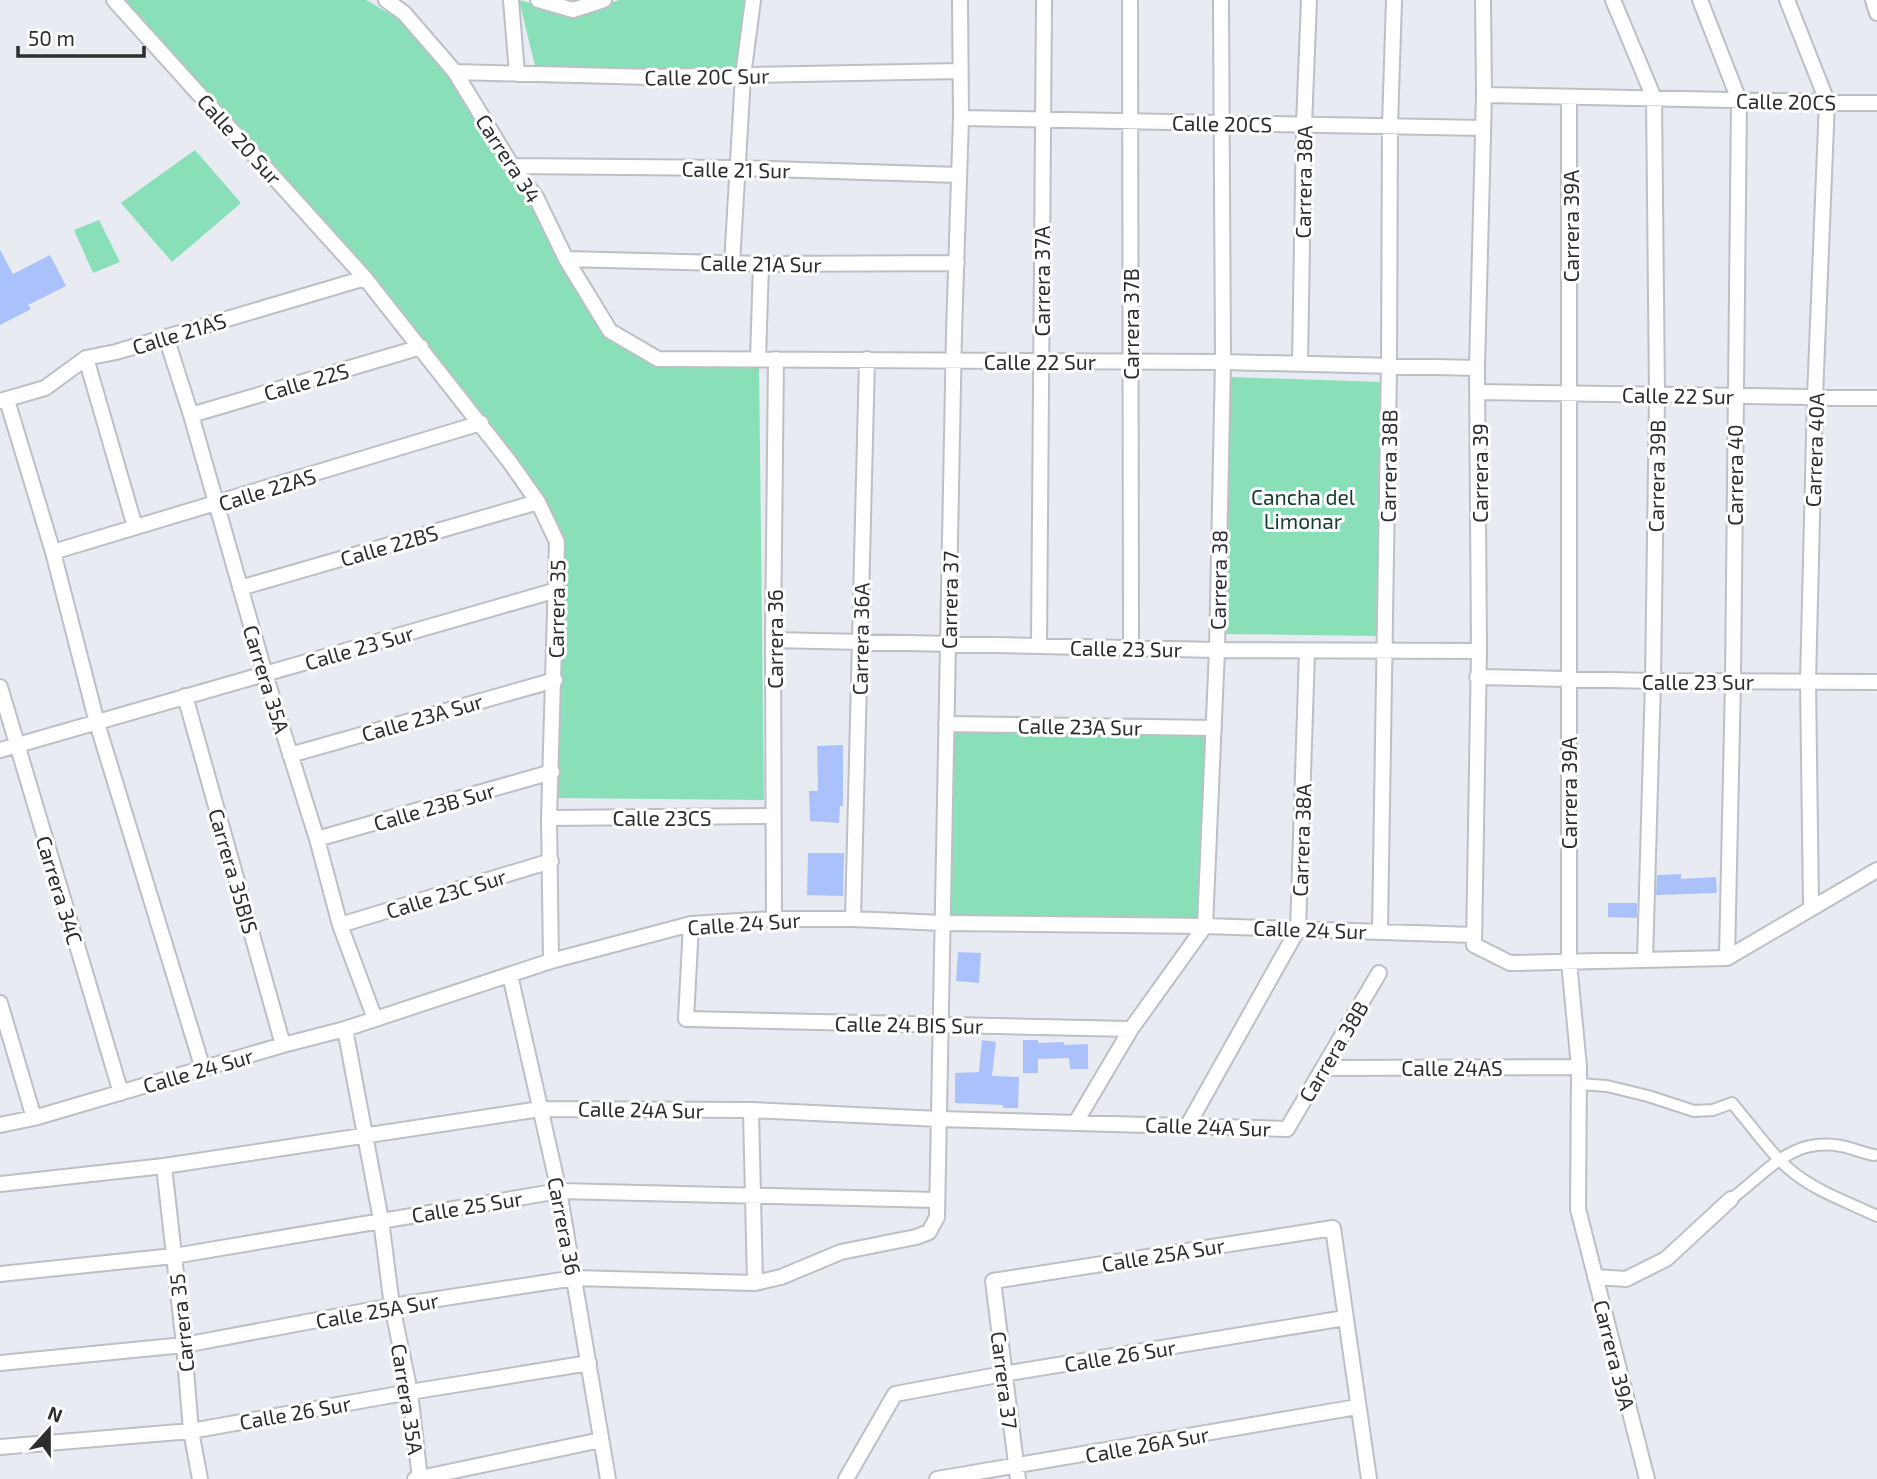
<svg xmlns="http://www.w3.org/2000/svg" width="1877" height="1479" viewBox="0 0 1877 1479" font-family="'Exo 2',sans-serif">
<style>
.green{fill:#89e0b8}
.building{fill:#aac1fc}
.lines{fill:none;stroke-linecap:round;stroke-linejoin:round}
.pedestrian-casing{stroke:#bcbfc6;stroke-width:14}
.minor-casing{stroke:#bcbfc6;stroke-width:18}
.pedestrian{stroke:#fff;stroke-width:10}
.minor{stroke:#fff;stroke-width:14}
.labels{text-anchor:middle;dominant-baseline:central;stroke-width:6;stroke-linejoin:round;paint-order:stroke}
.street-label{font-size:21px;fill:#2b2d2f;stroke:#fff}
.park-label{font-size:21px;fill:#123c2b;stroke:#fff}
</style>
<rect width="100%" height="100%" fill="#e8ebf2"/>
<path class="green" d="M 117,0 L 366,0 L 406,23 L 455,80 L 534,201 L 606,331 L 657,366 L 759,366 L 764,800 L 554,798 L 562,541 L 488,420 Z
M 519,0 L 576,15 L 619,0 L 747,0 L 737,75 L 657,69 L 535,66 Z
M 195,150 L 241,203 L 172,262 L 121,203 Z
M 99,220 L 120,262 L 93,273 L 74,230 Z
M 1231,377 L 1380,382 L 1376,636 L 1226,634 Z
M 953,729 L 1207,734 L 1199,920 L 950,918 Z"/>
<path class="building" d="M 0,250 L 13,274 L 50,255 L 66,286 L 28,305 L 31,309 L 0,325 Z
M 843,745 L 843,806 L 840,806 L 839,823 L 810,821 L 809,791 L 818,791 L 817,746 Z
M 808,853 L 844,853 L 843,896 L 807,895 Z
M 1681,874 L 1681,879 L 1716,877 L 1717,893 L 1656,895 L 1657,875 Z
M 1608,903 L 1637,903 L 1637,918 L 1608,917 Z
M 958,952 L 981,953 L 979,983 L 956,981 Z
M 982,1040 L 996,1042 L 992,1076 L 1019,1077 L 1018,1108 L 1003,1108 L 1003,1105 L 955,1103 L 955,1073 L 979,1072 Z
M 1023,1040 L 1038,1040 L 1038,1043 L 1064,1042 L 1064,1045 L 1088,1044 L 1088,1069 L 1070,1069 L 1069,1058 L 1038,1059 L 1038,1073 L 1023,1073 Z"/>
<g class="lines">
<g class="pedestrian-casing">
<path id="pedestrian" d="M 1579,1084 L 1607,1086 L 1648,1096 L 1694,1111 L 1713,1110 L 1732,1103 C 1751,1125 1772,1156 1794,1173 C 1818,1192 1850,1203 1877,1216
M 1731,1199 C 1768,1172 1790,1137 1841,1146 C 1852,1148 1863,1153 1874,1155"/>
</g>
<g class="minor-casing">
<path id="minor" d="M 114,0 L 365,278 L 509,461 L 538,502 L 557,542 L 549,818 L 551,961
M 386,0 L 404,13 L 455,72 L 512,166 L 536,197 L 566,259 L 610,331 L 658,359 L 1223,362 L 1477,368
M 511,0 L 517,74
M 538,0 L 573,10 L 604,0
M 1130,0 L 1131,648
M 1483,0 L 1484,95 L 1477,368 L 1479,651 L 1474,945 L 1510,963 L 1727,958 L 1877,870
M 1613,0 L 1654,98 L 1657,395 L 1653,681 L 1645,960
M 1700,0 L 1739,100 L 1733,681 L 1727,958
M 1787,0 L 1827,101 L 1815,397 L 1808,681 L 1811,907
M 1873,0 L 1877,13
M 455,72 L 652,77 L 959,71
M 1484,95 L 1877,103
M 1569,98 L 1569,962 L 1579,1067 L 1578,1209 L 1647,1479
M 961,118 L 1483,128
M 512,166 L 738,168 L 959,175
M 566,259 L 761,264 L 957,263
M 732,264 L 743,76 L 753,0
M 166,337 L 191,415 L 265,674 L 317,839 L 340,925 L 375,1019
M 86,358 L 135,527
M 758,359 L 761,264
M 1300,364 L 1304,125 L 1309,0
M 1478,392 L 1877,398
M 7,400 L 53,552 L 97,723 L 203,1069
M 0,401 L 45,388 L 86,358 L 116,352 L 365,278
M 191,415 L 421,347
M 53,552 L 481,423
M 240,588 L 538,502
M 773,640 L 1217,650 L 1479,651
M 1039,646 L 1044,0
M 1477,677 L 1653,681 L 1877,682
M 0,687 L 121,1093
M 185,696 L 283,1045
M 946,724 L 1214,728
M 0,750 L 557,590
M 290,755 L 555,680
M 549,818 L 774,816
M 317,839 L 552,772
M 774,919 L 773,640 L 776,359
M 853,919 L 867,359
M 691,924 L 686,1019 L 1131,1029
M 340,925 L 551,861
M 1380,931 L 1389,366 L 1390,126 L 1394,0
M 510,975 L 559,1191 L 608,1479
M 0,1003 L 34,1118
M 345,1029 L 381,1220 L 392,1306 L 410,1392 L 420,1479
M 1325,1068 L 1579,1067
M 751,1110 L 755,1283
M 1076,1122 L 1131,1029 L 1205,926 L 1217,650 L 1223,362 L 1221,0
M 0,1125 L 34,1118 L 283,1045 L 345,1029 L 551,961 L 691,924 L 774,919 L 853,919 L 943,923 L 1205,926 L 1474,935
M 1188,1125 L 1298,929 L 1307,651
M 164,1166 L 184,1345 L 191,1431 L 200,1479
M 0,1184 L 164,1166 L 540,1109 L 751,1110 L 939,1119 L 1287,1129 L 1379,973
M 0,1274 L 174,1256 L 559,1191 L 937,1200
M 1595,1277 L 1626,1279 L 1666,1259 L 1731,1199
M 0,1363 L 184,1345 L 392,1306 L 575,1278 L 755,1283 L 781,1277 L 841,1252 L 916,1237 L 929,1232 L 937,1217 L 954,332 L 961,118 L 960,0
M 0,1447 L 191,1431 L 410,1392 L 589,1363
M 415,1479 L 601,1440
M 846,1479 L 895,1394 L 1003,1374 L 1345,1318
M 937,1479 L 1357,1407
M 1018,1479 L 993,1281 L 1333,1228 L 1369,1479"/>
</g>
<use href="#pedestrian" class="pedestrian"/>
<use href="#minor" class="minor"/>
</g>
<g class="labels">
<g class="street-label">
<text transform="translate(707 76) rotate(-1)">Calle 20C Sur</text>
<text transform="translate(1786 101) rotate(1)">Calle 20CS</text>
<text transform="translate(1222 123) rotate(1)">Calle 20CS</text>
<text transform="translate(240 139) rotate(48)">Calle 20 Sur</text>
<text transform="translate(509 158) rotate(57)">Carrera 34</text>
<text transform="translate(736 169) rotate(1)">Calle 21 Sur</text>
<text transform="translate(1303 182) rotate(-89)">Carrera 38A</text>
<text transform="translate(1570 226) rotate(-90)">Carrera 39A</text>
<text transform="translate(761 263) rotate(1)">Calle 21A Sur</text>
<text transform="translate(1041 281) rotate(-90)">Carrera 37A</text>
<text transform="translate(1130 324) rotate(-90)">Carrera 37B</text>
<text transform="translate(179 333) rotate(-17)">Calle 21AS</text>
<text x="1040" y="361">Calle 22 Sur</text>
<text transform="translate(306 381) rotate(-16)">Calle 22S</text>
<text transform="translate(1678 395) rotate(1)">Calle 22 Sur</text>
<text transform="translate(1814 450) rotate(-88)">Carrera 40A</text>
<text transform="translate(1388 466) rotate(-89)">Carrera 38B</text>
<text transform="translate(1479 473) rotate(-90)">Carrera 39</text>
<text transform="translate(1734 475) rotate(-90)">Carrera 40</text>
<text transform="translate(1656 476) rotate(-89)">Carrera 39B</text>
<text transform="translate(267 489) rotate(-17)">Calle 22AS</text>
<text transform="translate(389 545) rotate(-16)">Calle 22BS</text>
<text transform="translate(1218 580) rotate(-89)">Carrera 38</text>
<text transform="translate(949 600) rotate(-89)">Carrera 37</text>
<text transform="translate(556 609) rotate(-89)">Carrera 35</text>
<text transform="translate(774 639) rotate(-90)">Carrera 36</text>
<text transform="translate(860 639) rotate(-89)">Carrera 36A</text>
<text transform="translate(359 647) rotate(-16)">Calle 23 Sur</text>
<text transform="translate(1126 648) rotate(1)">Calle 23 Sur</text>
<text transform="translate(267 679) rotate(73)">Carrera 35A</text>
<text x="1698" y="681">Calle 23 Sur</text>
<text transform="translate(422 717) rotate(-16)">Calle 23A Sur</text>
<text transform="translate(1080 726) rotate(1)">Calle 23A Sur</text>
<text transform="translate(1568 793) rotate(-90)">Carrera 39A</text>
<text transform="translate(434 806) rotate(-16)">Calle 23B Sur</text>
<text x="662" y="817">Calle 23CS</text>
<text transform="translate(1301 840) rotate(-88)">Carrera 38A</text>
<text transform="translate(234 871) rotate(74)">Carrera 35BIS</text>
<text transform="translate(60 890) rotate(73)">Carrera 34C</text>
<text transform="translate(446 893) rotate(-17)">Calle 23C Sur</text>
<text transform="translate(744 923) rotate(-4)">Calle 24 Sur</text>
<text transform="translate(1310 929) rotate(2)">Calle 24 Sur</text>
<text transform="translate(909 1024) rotate(1)">Calle 24 BIS Sur</text>
<text transform="translate(1333 1051) rotate(-59)">Carrera 38B</text>
<text x="1452" y="1067">Calle 24AS</text>
<text transform="translate(198 1070) rotate(-16)">Calle 24 Sur</text>
<text transform="translate(641 1109) rotate(1)">Calle 24A Sur</text>
<text transform="translate(1208 1126) rotate(2)">Calle 24A Sur</text>
<text transform="translate(467 1206) rotate(-9)">Calle 25 Sur</text>
<text transform="translate(565 1226) rotate(79)">Carrera 36</text>
<text transform="translate(1163 1254) rotate(-9)">Calle 25A Sur</text>
<text transform="translate(377 1310) rotate(-10)">Calle 25A Sur</text>
<text transform="translate(181 1323) rotate(-96)">Carrera 35</text>
<text transform="translate(1120 1355) rotate(-9)">Calle 26 Sur</text>
<text transform="translate(1615 1355) rotate(76)">Carrera 39A</text>
<text transform="translate(1005 1380) rotate(83)">Carrera 37</text>
<text transform="translate(408 1399) rotate(81)">Carrera 35A</text>
<text transform="translate(295 1412) rotate(-10)">Calle 26 Sur</text>
<text transform="translate(1147 1444) rotate(-10)">Calle 26A Sur</text>
</g>
<g class="park-label">
<text x="1303" y="496">Cancha del<tspan x="1303" dy="24">Limonar</tspan></text>
</g>
</g>
<g transform="translate(49 1430) rotate(21)" stroke="#ffffff" stroke-width="5" paint-order="stroke">
<path d="M0-5L12 26L0 18L-12 26Z" fill="#2b2d2f"/>
<text y="-10" font-size="19" font-weight="bold" text-anchor="middle" fill="#2b2d2f">N</text>
</g>
<path d="M18 46v10h126v-10" fill="none" stroke="#2b2d2f" stroke-width="3.5"/>
<text x="28" y="46" font-size="21" fill="#2b2d2f" stroke="#ffffff" stroke-width="5" paint-order="stroke">50 m</text>
</svg>
